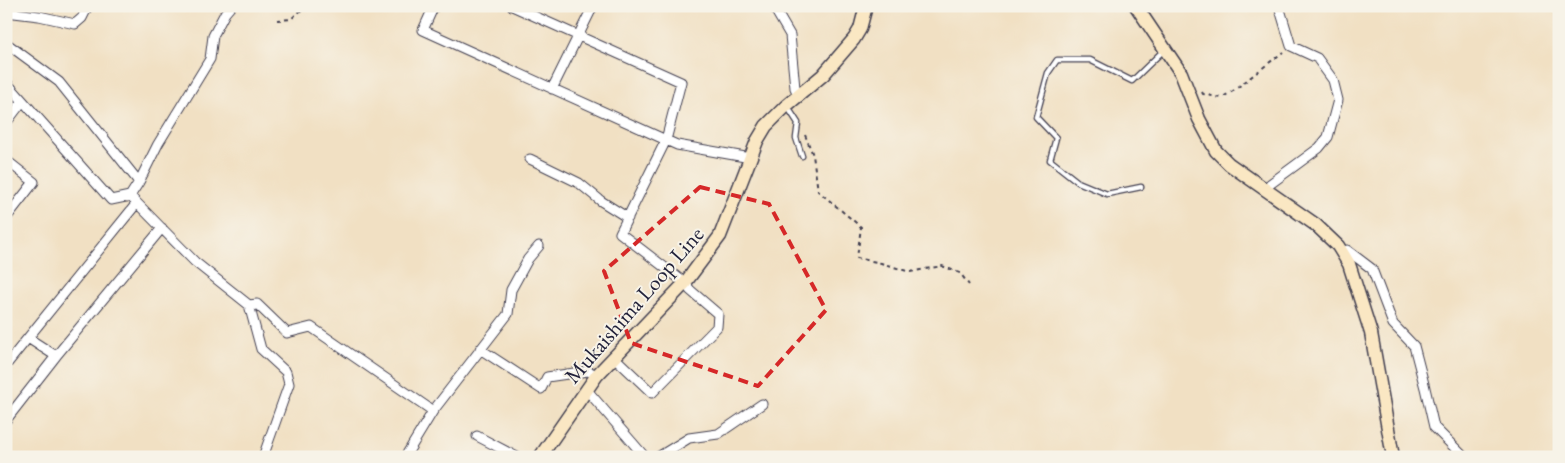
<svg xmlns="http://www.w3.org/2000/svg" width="1565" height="463" viewBox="0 0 1565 463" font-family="'EB Garamond',serif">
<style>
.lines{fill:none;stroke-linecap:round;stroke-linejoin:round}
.service-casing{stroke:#413e4f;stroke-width:7}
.minor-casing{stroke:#413e4f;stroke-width:11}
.secondary-casing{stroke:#413e4f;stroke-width:15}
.path{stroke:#413e4f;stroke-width:2;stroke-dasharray:4 4;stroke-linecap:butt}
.service{stroke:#fff;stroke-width:4.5}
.minor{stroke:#fff;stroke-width:9}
.secondary{stroke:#fae7c3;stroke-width:12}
.marked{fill:none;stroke:#d62828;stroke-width:4;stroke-dasharray:10 6;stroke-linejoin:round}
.labels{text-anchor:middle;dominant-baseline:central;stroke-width:4;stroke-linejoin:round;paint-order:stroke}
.street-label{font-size:22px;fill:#22223b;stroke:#f7f3e8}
</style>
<rect width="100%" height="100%" fill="#f7f3e8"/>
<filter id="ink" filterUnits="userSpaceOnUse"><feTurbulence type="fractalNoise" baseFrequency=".02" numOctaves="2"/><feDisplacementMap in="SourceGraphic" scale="10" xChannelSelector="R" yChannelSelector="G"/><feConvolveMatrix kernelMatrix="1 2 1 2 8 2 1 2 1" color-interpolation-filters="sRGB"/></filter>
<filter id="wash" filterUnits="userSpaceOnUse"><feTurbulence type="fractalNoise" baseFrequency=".0096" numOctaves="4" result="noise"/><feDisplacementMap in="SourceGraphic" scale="20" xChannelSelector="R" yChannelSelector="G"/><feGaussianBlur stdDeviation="1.12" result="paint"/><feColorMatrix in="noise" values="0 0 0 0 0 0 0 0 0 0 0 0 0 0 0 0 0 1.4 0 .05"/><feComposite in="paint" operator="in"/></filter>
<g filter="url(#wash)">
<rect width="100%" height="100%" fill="#f1e0c3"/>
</g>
<g filter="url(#ink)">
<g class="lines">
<g class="service-casing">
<path id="service" d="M 787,106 L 798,123 L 796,138 L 802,156
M 1141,187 L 1107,194 L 1078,182 L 1050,160 L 1056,138 L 1036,117 L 1048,73 L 1057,60 L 1090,60 L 1132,81 L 1164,50"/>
</g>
<g class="minor-casing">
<path id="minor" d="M 434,6 L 423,30 L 677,145 L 751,158
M 512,6 L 681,82 L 666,140 L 620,233 L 685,283 L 690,290 L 718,314 L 717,327 L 652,393 L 614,357
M 773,6 L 790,35 L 795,88 L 799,97
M 6,12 L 39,16 L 75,24 L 82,18 L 88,6
M 6,43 L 59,82 L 139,182 L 130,196
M 6,82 L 111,200 L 130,196 L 195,262 L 249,305 L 261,349 L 286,372 L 289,384 L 263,457
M 552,89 L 593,6
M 6,123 L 22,102
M 530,159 L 579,183 L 601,201 L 628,218
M 6,160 L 34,182 L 6,218
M 139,182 L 158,144 L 210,59 L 213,36 L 225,13 L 231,6
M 1267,189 L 1270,184 L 1319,148 L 1328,137 L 1338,100 L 1333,80 L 1317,58 L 1291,46 L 1279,6
M 1342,253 L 1347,250 L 1372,269 L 1393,324 L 1414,346 L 1425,388 L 1434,427 L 1464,457
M 249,305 L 257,304 L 287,333 L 311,327 L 433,411
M 28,338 L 56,356
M 480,349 L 541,389 L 547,377 L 588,371 L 597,375
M 6,365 L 137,203
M 586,389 L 645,457
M 6,420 L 56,356 L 162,228
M 477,436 L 517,457
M 405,457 L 433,411 L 508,314 L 511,290 L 528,259 L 539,246
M 658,457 L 689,438 L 718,434 L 762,404"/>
</g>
<g class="secondary-casing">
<path id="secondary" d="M 1136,6 L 1181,73 L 1199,119 L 1216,151 L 1229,164 L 1316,225 L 1338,246 L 1349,264 L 1371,333 L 1393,457
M 540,457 L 597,375 L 685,283 L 720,236 L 757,141 L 766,126 L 786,106 L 823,75 L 854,39 L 860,29 L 866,6"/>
</g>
<path class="path" d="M 277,20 L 291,19 L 306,6
M 1202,92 L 1203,94 L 1221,98 L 1233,91 L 1283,52
M 805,135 L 813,155 L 818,191 L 861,227 L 857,258 L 881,263 L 910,272 L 942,266 L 960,273 L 969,285"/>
<use href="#service" class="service"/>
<use href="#minor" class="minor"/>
<use href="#secondary" class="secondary"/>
</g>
</g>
<path class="marked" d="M 700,187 L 769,204 L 826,310 L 758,386 L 631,343 L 604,271 Z"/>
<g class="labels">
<g class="street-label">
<text transform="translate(634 305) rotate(-49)">Mukaishima Loop Line</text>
</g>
</g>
<rect width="1565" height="463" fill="none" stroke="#f7f3e8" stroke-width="25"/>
</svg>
